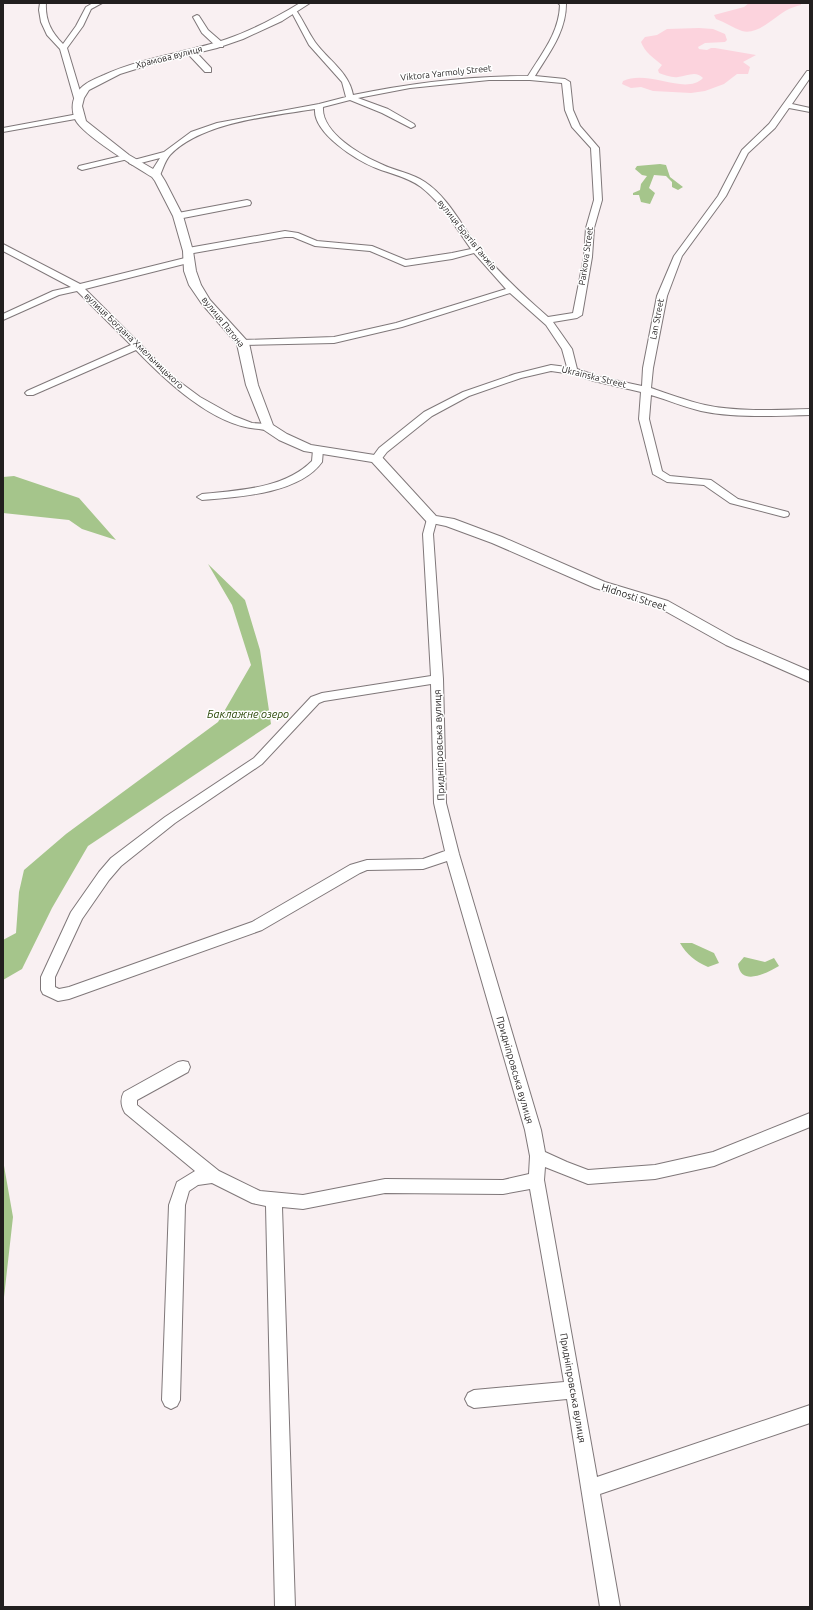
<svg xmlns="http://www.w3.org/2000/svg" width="813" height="1610" viewBox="0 0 813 1610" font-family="Ubuntu,sans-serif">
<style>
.green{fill:#fcd3dd}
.water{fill:#a5c58b}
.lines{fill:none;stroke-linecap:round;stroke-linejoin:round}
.minor-casing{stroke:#7f7779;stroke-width:2}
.tertiary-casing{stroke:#7f7779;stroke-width:2}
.minor{fill:#fff;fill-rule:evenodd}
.tertiary{fill:#fff;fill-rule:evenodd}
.labels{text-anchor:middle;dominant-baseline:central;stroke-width:3;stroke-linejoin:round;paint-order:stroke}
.far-street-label{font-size:9px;fill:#221f1f;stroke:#fff}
.street-label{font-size:10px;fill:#221f1f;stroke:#fff}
.water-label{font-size:11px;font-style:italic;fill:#2a4707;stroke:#fff}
</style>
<rect width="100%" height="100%" fill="#f9f0f2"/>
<path class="green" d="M 749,3 L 801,3 L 801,5 C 797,6 793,7 789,9 C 776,15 758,36 742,31 C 733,28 725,22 716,19 L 714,15 L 744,7 Z
M 699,28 L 713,29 L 725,34 L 727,40 L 725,42 L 705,43 L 698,47 L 699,49 L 707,50 L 711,48 L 715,48 L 756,55 L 743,62 L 750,67 L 748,74 L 737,74 L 724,84 L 705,91 L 691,93 L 653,91 L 641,87 L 631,88 L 622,84 L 623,81 C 649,69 685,96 703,78 C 696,70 687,76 678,77 C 672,78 665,75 659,73 L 658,70 L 662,65 C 654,58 645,53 641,42 L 645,37 L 657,35 L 667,29 Z"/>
<path class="water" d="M 660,164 L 666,165 L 670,177 L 683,187 L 678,190 L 672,187 L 672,182 L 666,176 L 654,175 L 649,188 L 655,193 L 650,204 L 641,202 L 639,195 L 633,195 L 633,193 L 640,190 L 641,184 L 647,176 L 642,175 L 635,169 L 637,166 Z
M 14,476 L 79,498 L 116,540 L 82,529 L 69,520 L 3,513 L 3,477 Z
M 208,564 L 245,600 L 260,650 L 271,724 L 88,846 L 52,908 L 22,969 L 3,980 L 3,940 L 16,933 L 19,892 L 24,870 L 66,834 L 218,722 L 251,665 L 232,605 Z
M 680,943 L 692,943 L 714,953 L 719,963 L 708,967 C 695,961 687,955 680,943 Z
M 744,957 L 765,962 L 774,958 L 779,966 C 767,973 741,987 738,964 Z
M 3,1160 L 13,1217 L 3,1306 Z"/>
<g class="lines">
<g class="minor-casing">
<path id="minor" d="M 40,3 L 46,3 C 45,20 51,32 63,44 L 76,26 L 86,7 L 93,3 L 102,3 L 91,9 L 83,26 L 67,48 L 82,98 L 81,100 L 75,100 L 74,98 L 60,49 L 47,35 L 41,22 L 39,10 Z
M 558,3 L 566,4 C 566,32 549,53 535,76 L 565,79 L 570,82 L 573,110 L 580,126 L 599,148 L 602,200 L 594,228 L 592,257 L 582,315 L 577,318 L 553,322 L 572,349 L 577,369 L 600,377 L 642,386 L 643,368 L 657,296 L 674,256 L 718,196 L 742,150 L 769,124 L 807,71 L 810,71 L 810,78 L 792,104 L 810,108 L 810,112 L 789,108 L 775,128 L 748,153 L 726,196 L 682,256 L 667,296 L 653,368 L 651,388 C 669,394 687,401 705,405 C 736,412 778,410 810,409 L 810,415 C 777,416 733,418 701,411 C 684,407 668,400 651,395 L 649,419 L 662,471 L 670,476 L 711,480 L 738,499 L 788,512 L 789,514 L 788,516 L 784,517 L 730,503 L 704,485 L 667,482 L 653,474 L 639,419 L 641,392 L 594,381 L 572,374 L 551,371 L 521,378 L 469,396 L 432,416 L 387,452 L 380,461 L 372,461 L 371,459 L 379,448 L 424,412 L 463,392 L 515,374 L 551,365 L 567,367 L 562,349 L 546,325 L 510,293 L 402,327 L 334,343 L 240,345 L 238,343 L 243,340 L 334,337 L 396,323 L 506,289 L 474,253 L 452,259 L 405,266 L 370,251 L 315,246 L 293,237 L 285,237 L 188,254 L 185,253 L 184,251 L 188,248 L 285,231 L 298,233 L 317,241 L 372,246 L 406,260 L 452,253 L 471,249 C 456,228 442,203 421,187 C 408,177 391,174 376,168 C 356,160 313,133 315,109 C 271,116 202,122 170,155 C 164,162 163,170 159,177 L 156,177 L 152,175 L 153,169 L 160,158 L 133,165 L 129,163 L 130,161 L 164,152 L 191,132 L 217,123 L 319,104 L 346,97 L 342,82 L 309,45 L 291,11 L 292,10 L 296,10 C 303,20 308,32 315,42 C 328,60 349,72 353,95 C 411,83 469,76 528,76 C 542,53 559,33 560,5 ZM 489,80 L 530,80 L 562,83 L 565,110 L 572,127 L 591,148 L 594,200 L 586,228 L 584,257 L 573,313 L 548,317 C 523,295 499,273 479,248 C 462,227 449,198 425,182 C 412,173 395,171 381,164 C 360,155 321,132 323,107 L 350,100 L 382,113 L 411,128 L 415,126 L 414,124 L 388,109 L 358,98 L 410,88 Z
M 197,15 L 199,16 L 208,30 L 223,43 L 223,47 L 217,47 L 202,33 L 193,17 Z
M 188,50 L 194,50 L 211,68 L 211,72 L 205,72 L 188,54 Z
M 78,114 L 82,116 L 81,118 L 3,132 L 3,128 Z
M 125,155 L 128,155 L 128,159 L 82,170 L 78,168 L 79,166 Z
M 247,200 L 250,201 L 251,203 L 250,205 L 178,219 L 174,216 L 178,213 Z
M 3,244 L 80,284 L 189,257 L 192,258 L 193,260 L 192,262 L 85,289 L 173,377 L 200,397 L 234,416 L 252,423 L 268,424 L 273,427 C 269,431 264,430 259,429 C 214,427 165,380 136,350 L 33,395 L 27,395 L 25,393 L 27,391 L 131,345 L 77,291 L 59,295 L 3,320 L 3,314 L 53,291 L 71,287 L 3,251 Z
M 318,447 L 323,450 L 322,462 C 299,494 238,497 202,500 L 197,497 L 202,494 C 239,490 284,489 312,461 L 313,450 Z
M 432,516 L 437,519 L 433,534 L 443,679 L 446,803 L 459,854 L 541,1130 L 545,1152 L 567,1162 L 588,1170 L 655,1165 L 713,1152 L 810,1113 L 810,1127 L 714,1166 L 655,1179 L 588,1184 L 545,1167 L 544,1180 L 597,1477 L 810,1405 L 810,1423 L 600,1494 L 620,1607 L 600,1607 L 567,1399 L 474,1408 L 468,1405 L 465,1399 L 468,1393 L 474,1390 L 564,1382 L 530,1189 L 503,1194 L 385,1193 L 303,1209 L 282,1207 L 295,1607 L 275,1607 L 266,1206 L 252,1203 L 212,1183 L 198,1185 L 189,1191 L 185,1205 L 180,1400 L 177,1406 L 171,1409 L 165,1406 L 162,1400 L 169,1205 L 177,1182 L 195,1171 L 125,1113 C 121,1106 120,1099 124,1092 L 178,1062 L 183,1061 L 188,1062 L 190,1067 L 188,1072 L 137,1100 L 137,1105 L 219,1171 L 260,1191 L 303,1195 L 385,1179 L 503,1180 L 529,1174 L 530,1156 L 525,1130 L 447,861 L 423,869 L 367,870 L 360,873 L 262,930 L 69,999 L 58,1001 L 43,994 L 41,990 L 41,977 L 71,912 L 99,872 L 111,858 L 165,817 L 254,758 L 311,697 L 322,693 L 431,676 L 423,534 L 427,519 ZM 431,684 L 434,803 L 445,851 L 423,859 L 367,860 L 350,865 L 252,922 L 69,987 L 59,989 L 55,987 L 55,977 L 82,919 L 109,880 L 121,866 L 175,823 L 262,764 L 319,703 L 324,701 Z"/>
</g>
<g class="tertiary-casing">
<path id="tertiary" d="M 300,3 L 310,3 L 282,21 L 243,39 L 217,48 L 152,64 L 120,74 L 89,90 L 84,98 L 82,106 L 86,121 L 129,155 L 160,173 L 165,181 L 183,216 L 193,251 L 196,271 L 201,285 L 210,300 L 249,343 L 258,385 L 273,425 L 287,434 L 311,445 L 381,456 L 436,516 L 454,519 L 502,537 L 605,582 L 668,601 L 736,639 L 810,671 L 810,682 L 726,645 L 658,607 L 595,588 L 492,543 L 446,526 L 427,522 L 372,462 L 304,451 L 279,440 L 264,430 L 246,385 L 237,344 L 202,304 L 189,285 L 184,271 L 183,251 L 173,216 L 155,181 L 152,177 C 136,167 82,135 75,119 C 70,107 73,94 83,86 C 89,81 97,78 104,75 C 143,57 186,53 227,39 C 253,30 277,17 300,3 Z"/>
</g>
<use href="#minor" class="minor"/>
<use href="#tertiary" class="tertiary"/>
</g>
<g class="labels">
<g class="far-street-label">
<text transform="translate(169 57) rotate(-14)">Храмова вулиця</text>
<text transform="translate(446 73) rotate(-6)">Viktora Yarmoly Street</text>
<text transform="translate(467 235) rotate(51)">вулиця Братів Ганжів</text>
<text transform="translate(586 256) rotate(-82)">Parkova Street</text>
<text transform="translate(657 319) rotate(-79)">Lan Street</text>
<text transform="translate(223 322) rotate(51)">вулиця Патона</text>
<text transform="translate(134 341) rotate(44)">вулиця Богдана Хмельницького</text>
<text transform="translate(594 377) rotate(14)">Ukrainska Street</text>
</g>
<g class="street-label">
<text transform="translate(634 597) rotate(18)">Hidnosti Street</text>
<text transform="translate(439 745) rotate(-92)">Придніпровська вулиця</text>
<text transform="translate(515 1070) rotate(74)">Придніпровська вулиця</text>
<text transform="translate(573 1388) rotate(80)">Придніпровська вулиця</text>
</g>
<g class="water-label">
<text x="248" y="714">Баклажне озеро</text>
</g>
</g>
<rect width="813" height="1610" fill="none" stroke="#221f1f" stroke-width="8"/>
</svg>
